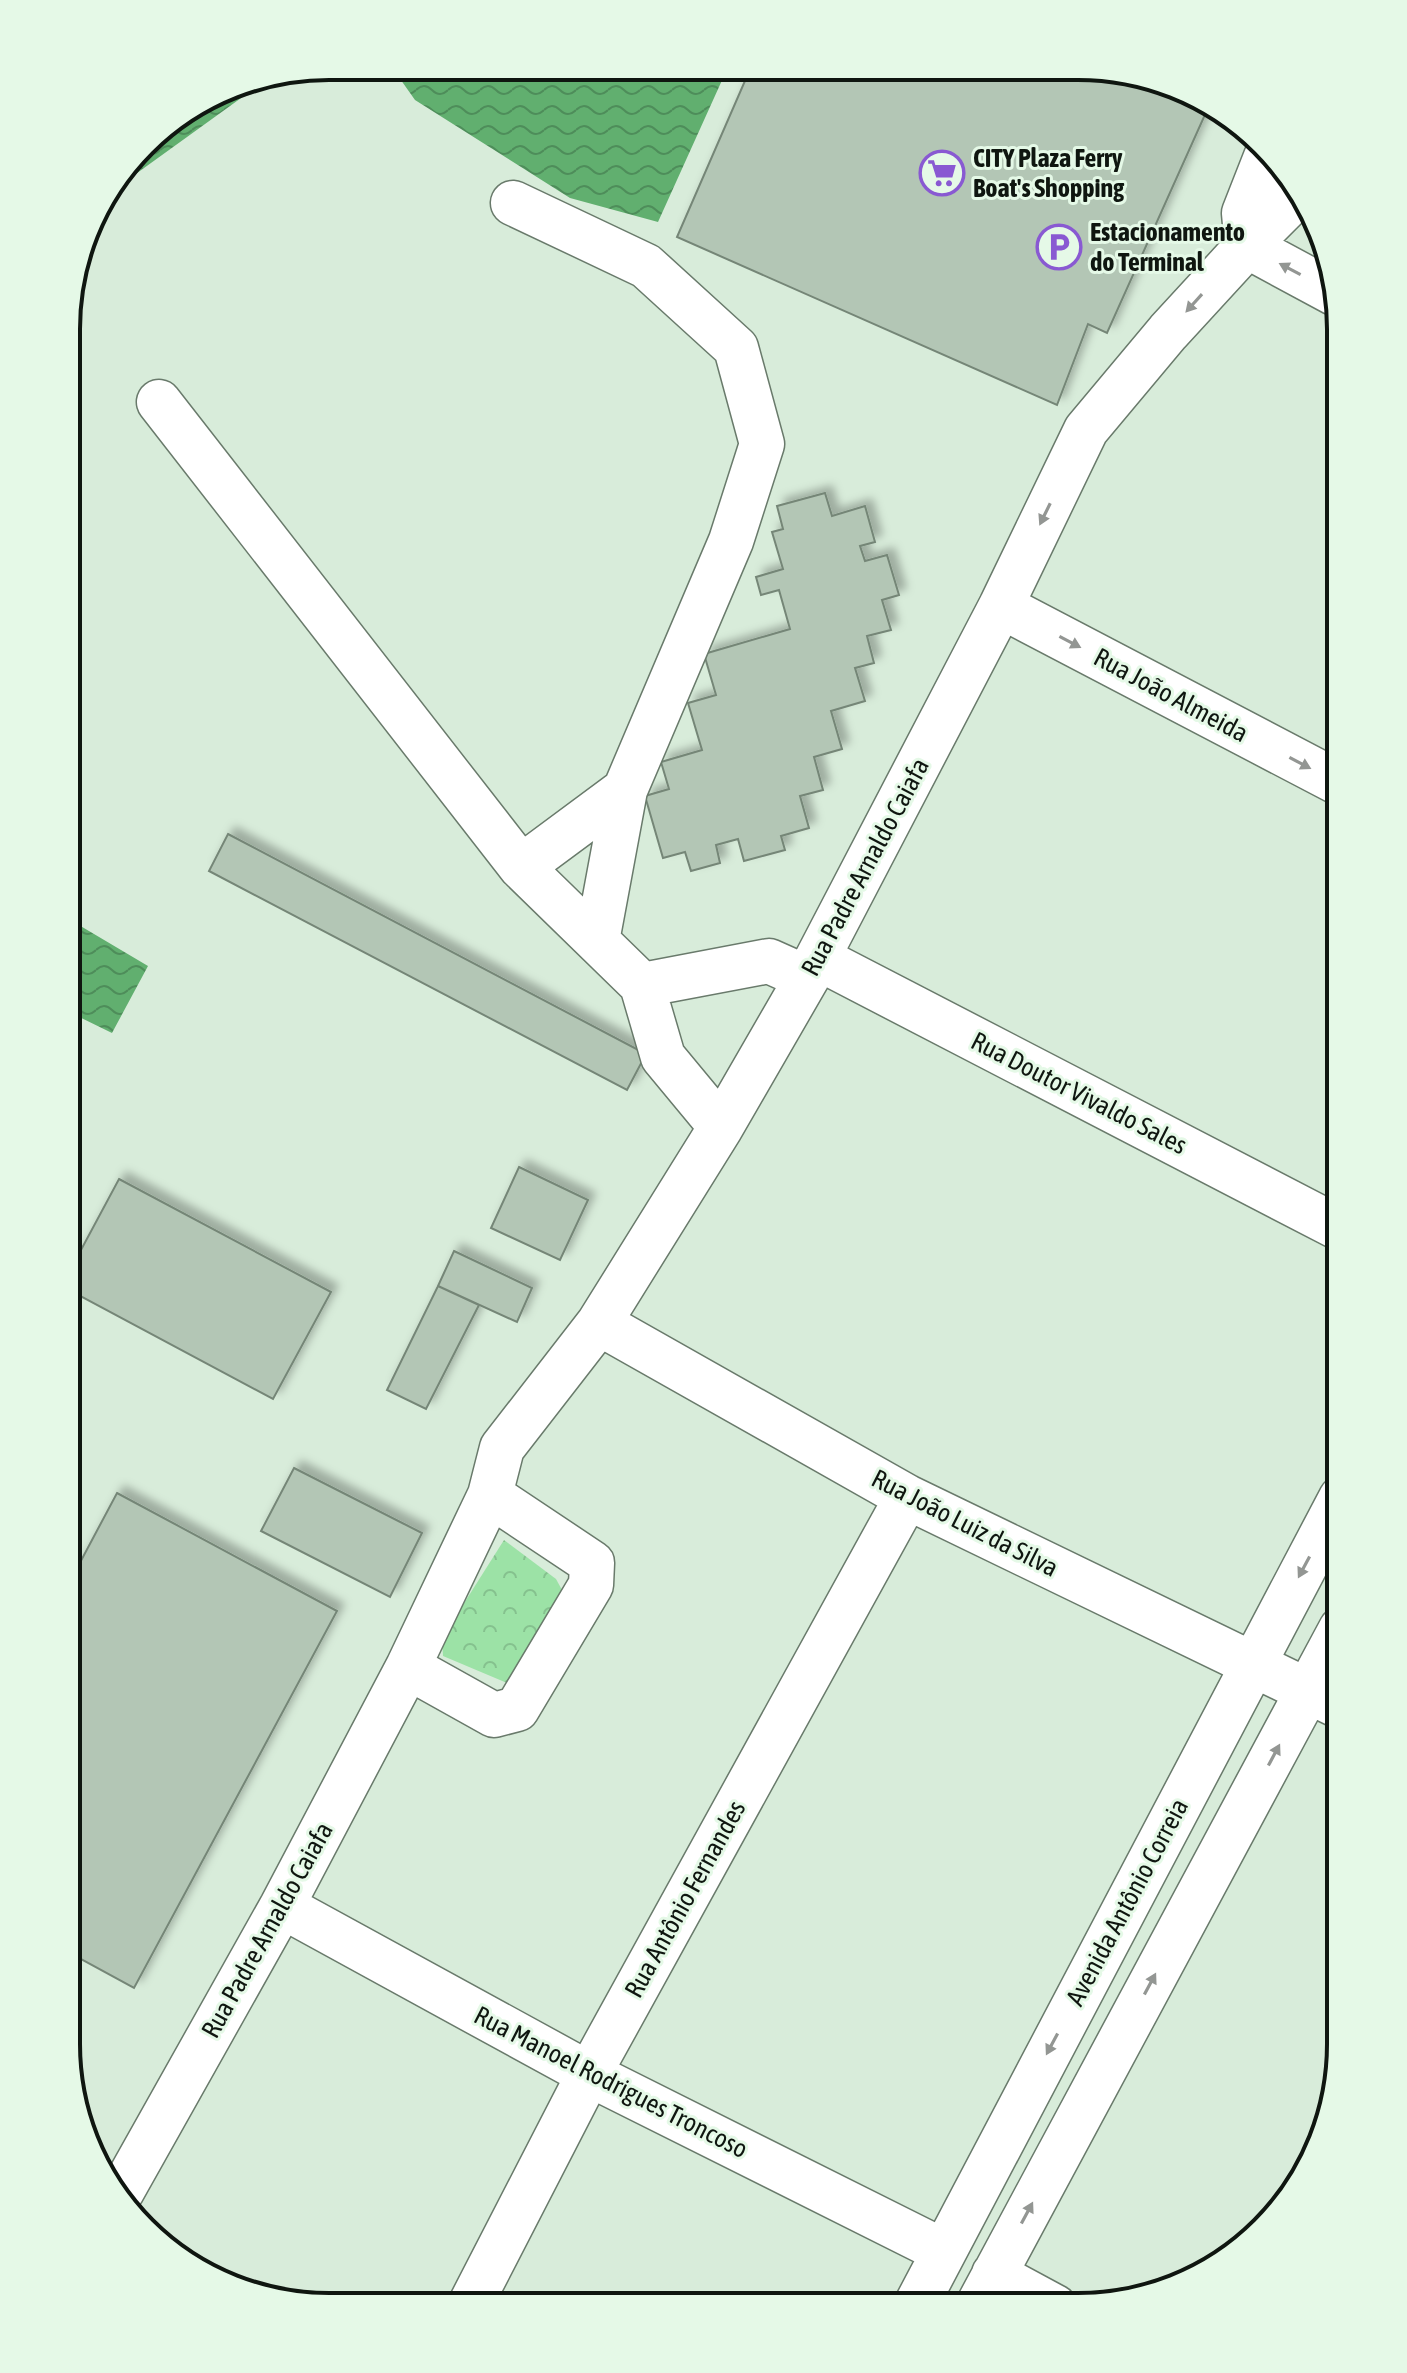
<svg xmlns="http://www.w3.org/2000/svg" width="1407" height="2373" viewBox="0 0 1407 2373" font-family="'Asap Condensed',sans-serif">
<style>
.park{fill:url(#park-crowns)}
.water{fill:url(#water-waves)}
.building{fill:#b3c6b5;stroke:#758677;stroke-width:2;filter:url(#shadow)}
.lines{fill:none;stroke-linecap:round;stroke-linejoin:round}
.minor-casing{stroke:#697a6b;stroke-width:47}
.minor{stroke:#fff;stroke-width:44}
.oneway{fill:#939693}
.labels{text-anchor:middle;dominant-baseline:central;stroke-width:6;stroke-linejoin:round;paint-order:stroke}
.poi-label{font-size:26px;font-weight:bold;fill:#0f1610;stroke:#e5f9e7;text-anchor:start}
.street-label{font-size:26px;fill:#0f1610;stroke:#e5f9e7}
.rim{fill:none;stroke:#0f1610;stroke-width:4}
</style>
<defs>
<pattern id="park-crowns" width="20" height="18" patternUnits="userSpaceOnUse" patternTransform="scale(2)"><rect width="20" height="18" fill="#9ce2a6"/><path d="M2 6a3 3 0 1 1 6 0M12 15a3 3 0 1 1 6 0" fill="none" stroke="#85c18e"/></pattern>
<pattern id="water-waves" width="16" height="10" patternUnits="userSpaceOnUse" patternTransform="scale(2)"><rect width="16" height="10" fill="#61af6f"/><path d="M0 5q4-4 8 0t8 0" fill="none" stroke="#4e8d5a"/></pattern>
<filter id="shadow"><feDropShadow dx="7" dy="-7" stdDeviation="4" flood-color="#0004"/></filter>
</defs>
<rect width="100%" height="100%" fill="#d8ecda"/>
<path class="park" d="M 504,1540 L 556,1579 L 567,1599 L 514,1686 L 443,1656 L 442,1638 Z"/>
<path class="water" d="M 391,66 L 728,67 L 658,222 L 570,198 L 415,100 Z
M 269,78 L 108,194 L 155,132 L 229,86 Z
M 67,918 L 148,966 L 112,1033 L 67,1011 Z"/>
<path class="building" d="M 751,67 L 1112,68 L 1208,108 L 1107,333 L 1088,324 L 1057,405 L 677,237 Z
M 825,493 L 832,516 L 865,506 L 875,542 L 860,546 L 865,561 L 887,555 L 899,595 L 882,600 L 891,630 L 867,636 L 874,663 L 855,668 L 865,701 L 831,711 L 842,749 L 814,757 L 823,790 L 800,796 L 809,828 L 781,836 L 785,850 L 744,861 L 738,839 L 716,845 L 720,863 L 691,871 L 685,852 L 663,858 L 645,796 L 669,789 L 661,762 L 702,750 L 688,703 L 716,695 L 704,654 L 790,629 L 779,590 L 761,595 L 756,577 L 783,569 L 772,532 L 783,529 L 777,506 Z
M 228,834 L 646,1054 L 627,1090 L 209,871 Z
M 519,1167 L 588,1200 L 560,1260 L 491,1228 Z
M 119,1179 L 331,1292 L 273,1399 L 67,1289 L 67,1276 Z
M 454,1251 L 532,1288 L 517,1322 L 438,1286 Z
M 438,1286 L 479,1305 L 426,1409 L 387,1390 Z
M 294,1468 L 422,1533 L 390,1597 L 261,1531 Z
M 117,1493 L 337,1611 L 134,1988 L 66,1951 L 67,1587 Z"/>
<g class="lines">
<g class="minor-casing">
<path id="minor" d="M 513,203 L 646,266 L 736,348 L 762,444 L 731,541 L 625,790 L 521,867
M 1247,246 L 1334,293
M 1247,246 L 1244,213 L 1266,157
M 159,402 L 521,867 L 642,985 L 769,961 L 807,978
M 1001,606 L 1341,784
M 597,941 L 625,790
M 818,958 L 1341,1229
M 642,985 L 663,1057 L 721,1127
M 599,1323 L 907,1497 L 1341,1707
M 408,1667 L 494,1715 L 517,1709 L 591,1585 L 592,1563 L 490,1495
M 282,1906 L 589,2074 L 943,2251
M 122,2191 L 282,1906 L 408,1667 L 490,1495 L 502,1448 L 599,1323 L 721,1127 L 807,978 L 1001,606 L 1086,430 L 1168,332 L 1247,246 L 1296,197
M 994,2274 L 1055,2307
M 470,2305 L 589,2074 L 907,1497
M 915,2307 L 1341,1498
M 977,2307 L 1341,1629"/>
</g>
<use href="#minor" class="minor"/>
</g>
<defs><path id="oneway-solid" d="M-6-.8H1V-3.2L6.5 0L1 3.2V.8H-6Z" transform="scale(2)"/></defs>
<g class="oneway">
<use href="#oneway-solid" transform="translate(1290 269) rotate(-152)"/>
<use href="#oneway-solid" transform="translate(1194 303) rotate(132)"/>
<use href="#oneway-solid" transform="translate(1045 514) rotate(116)"/>
<use href="#oneway-solid" transform="translate(1070 642) rotate(28)"/>
<use href="#oneway-solid" transform="translate(1300 763) rotate(28)"/>
<use href="#oneway-solid" transform="translate(1304 1567) rotate(118)"/>
<use href="#oneway-solid" transform="translate(1274 1755) rotate(-62)"/>
<use href="#oneway-solid" transform="translate(1150 1984) rotate(-62)"/>
<use href="#oneway-solid" transform="translate(1052 2044) rotate(118)"/>
<use href="#oneway-solid" transform="translate(1027 2213) rotate(-62)"/>
</g>
<defs>
<g id="supermarket-ring" transform="scale(2.3)"><circle r="9.5" fill="#e5f9e7" stroke="#8959d2" stroke-width="1.5"/><path d="M-6-5.5h2.5l.6 2H6L4.5 2H-2.5L-4.4-4H-6ZM-1.5 3.2a1.3 1.3 0 1 0 .1 0ZM3 3.2a1.3 1.3 0 1 0 .1 0Z" fill="#8959d2"/></g>
<g id="parking-ring" transform="scale(2.3)"><circle r="9.5" fill="#e5f9e7" stroke="#8959d2" stroke-width="1.5"/><path d="M-3.5-5.5H1a3.5 3.5 0 0 1 0 7H-1V5.5H-3.5ZM-1-3.4V-.6H.8a1.4 1.4 0 0 0 0-2.8Z" fill="#8959d2"/></g>
</defs>
<g fill-rule="evenodd">
<use href="#supermarket-ring" x="942" y="173"/>
<use href="#parking-ring" x="1059" y="247"/>
</g>
<g class="labels">
<g class="poi-label">
<text x="973" y="158">CITY Plaza Ferry<tspan x="973" dy="30">Boat's Shopping</tspan></text>
<text x="1090" y="232">Estacionamento<tspan x="1090" dy="30">do Terminal</tspan></text>
</g>
<g class="street-label">
<text transform="translate(1171 695) rotate(28)">Rua João Almeida</text>
<text transform="translate(865 867) rotate(-62)">Rua Padre Arnaldo Caiafa</text>
<text transform="translate(1079 1093) rotate(27)">Rua Doutor Vivaldo Sales</text>
<text transform="translate(965 1523) rotate(27)">Rua João Luiz da Silva</text>
<text transform="translate(685 1899) rotate(-61)">Rua Antônio Fernandes</text>
<text transform="translate(1127 1902) rotate(-62)">Avenida Antônio Correia</text>
<text transform="translate(267 1930) rotate(-61)">Rua Padre Arnaldo Caiafa</text>
<text transform="translate(611 2082) rotate(27)">Rua Manoel Rodrigues Troncoso</text>
</g>
</g>
<path d="M0 0H1407V2373H0ZM329 80H1078A249 249 0 0 1 1327 329V2044A249 249 0 0 1 1078 2293H329A249 249 0 0 1 80 2044V329A249 249 0 0 1 329 80Z" fill="#e5f9e7" fill-rule="evenodd"/>
<path class="rim" d="M329 80H1078A249 249 0 0 1 1327 329V2044A249 249 0 0 1 1078 2293H329A249 249 0 0 1 80 2044V329A249 249 0 0 1 329 80Z"/>
</svg>
